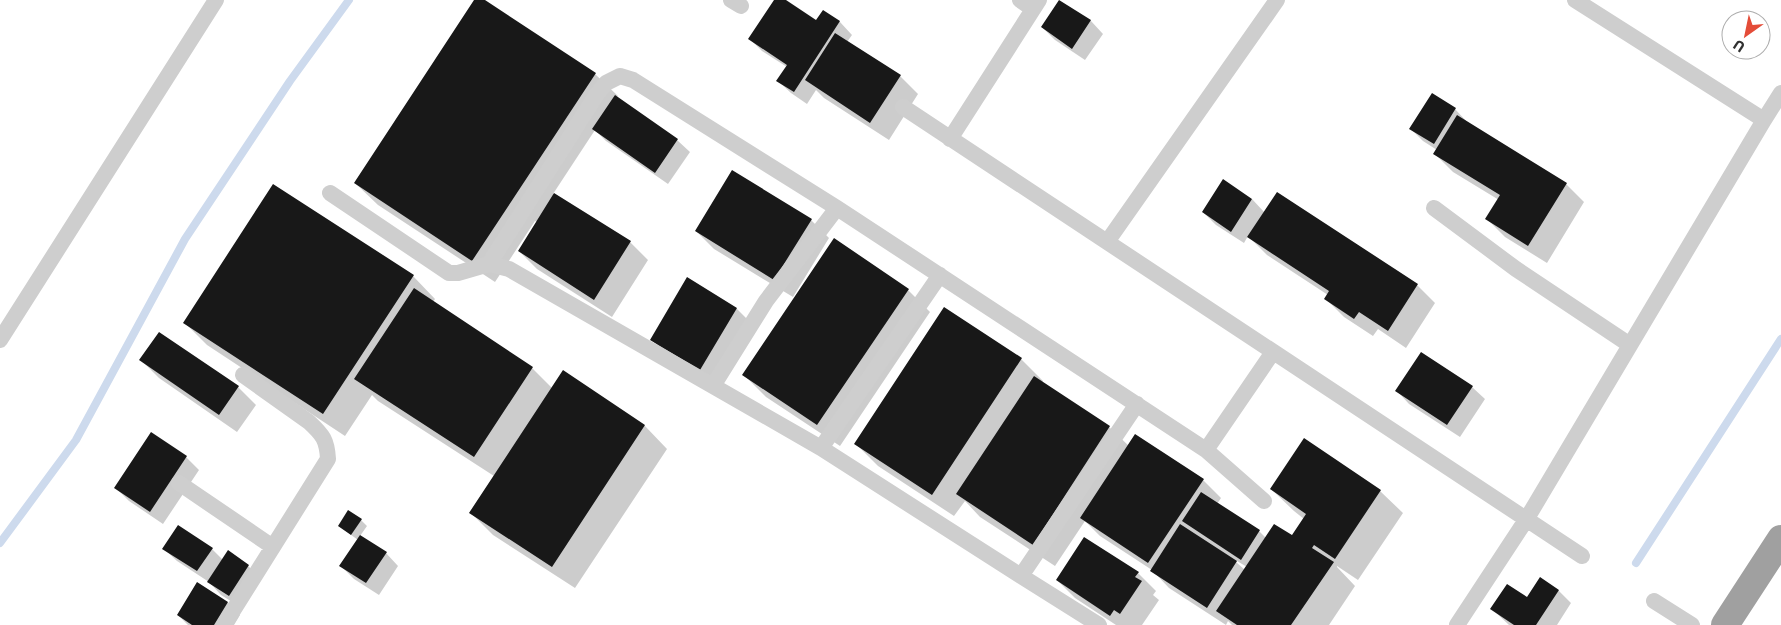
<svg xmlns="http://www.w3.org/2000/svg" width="1781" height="625" viewBox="0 0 1781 625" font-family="Commissioner,sans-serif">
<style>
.shadow{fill:#0003;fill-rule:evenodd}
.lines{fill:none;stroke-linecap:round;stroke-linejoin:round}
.stream{stroke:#cddaed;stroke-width:8}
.building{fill:#181818}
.service{stroke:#cecece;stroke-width:16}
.trunk{stroke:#a0a0a0;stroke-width:28}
</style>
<rect width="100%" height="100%" fill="#fff"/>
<path class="shadow" d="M 475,0 L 483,0 L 595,74 L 618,96 L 617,97 L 677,140 L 690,152 L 668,184 L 606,141 L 595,130 L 553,194 L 630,242 L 648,260 L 612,317 L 537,269 L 519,251 L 537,222 L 535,221 L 495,282 L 378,205 L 355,183 Z
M 776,0 L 783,0 L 817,22 L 823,11 L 840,22 L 852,35 L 847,42 L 900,76 L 918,94 L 889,140 L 824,98 L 816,90 L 807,104 L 791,93 L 778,81 L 787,67 L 762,51 L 750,39 Z
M 1060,1 L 1091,21 L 1103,34 L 1085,60 L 1055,40 L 1042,27 Z
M 1455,109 L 1468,123 L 1566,184 L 1584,202 L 1547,263 L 1505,237 L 1487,219 L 1499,200 L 1453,172 L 1435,154 L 1437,150 L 1423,141 L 1411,129 Z
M 1252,199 L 1265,213 L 1417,285 L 1435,303 L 1406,348 L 1378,329 L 1373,336 L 1344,317 L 1326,299 L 1328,295 L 1267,255 L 1248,236 L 1244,243 L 1216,225 L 1203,212 Z
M 811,220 L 829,238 L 793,297 L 714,249 L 696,231 Z
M 413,276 L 435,299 L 433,302 L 532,368 L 552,388 L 563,372 L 645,426 L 667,449 L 575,588 L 493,535 L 470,512 L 494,476 L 378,401 L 372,395 L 345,436 L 207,345 L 184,322 Z
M 688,279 L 737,309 L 755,327 L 719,387 L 670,358 L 652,340 Z
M 908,290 L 930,312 L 840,446 L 766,397 L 744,375 Z
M 1021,359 L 1043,381 L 1042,383 L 1109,427 L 1129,446 L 1203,480 L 1221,498 L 1217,504 L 1259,531 L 1266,538 L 1292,537 L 1304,519 L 1294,511 L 1271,489 L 1304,440 L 1380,491 L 1403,513 L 1358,580 L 1337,566 L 1337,567 L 1355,586 L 1329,625 L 1232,625 L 1228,621 L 1226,625 L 1169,588 L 1152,570 L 1100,536 L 1085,521 L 1055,566 L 980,517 L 965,501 L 954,516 L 878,466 L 856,444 ZM 1237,561 L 1247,567 L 1245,570 L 1236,562 Z
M 141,360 L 238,387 L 256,405 L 237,432 L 159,378 Z
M 1472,387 L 1485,399 L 1460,437 L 1409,404 L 1397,391 Z
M 152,434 L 186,457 L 199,470 L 163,524 L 129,501 L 116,488 Z
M 361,520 L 367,526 L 360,536 L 386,553 L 398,566 L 379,595 L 354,579 L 341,566 L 358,540 L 339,526 Z
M 1084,539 L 1138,573 L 1156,591 L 1153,595 L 1159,600 L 1142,625 L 1116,625 L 1075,598 L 1057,580 Z
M 164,549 L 212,549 L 223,560 L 248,566 L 261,578 L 242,608 L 221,595 L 209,582 L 177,561 Z
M 1540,578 L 1559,591 L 1571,603 L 1557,625 L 1509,625 L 1492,609 L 1527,598 Z
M 197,584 L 228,603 L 240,615 L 234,625 L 188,625 L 178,615 Z"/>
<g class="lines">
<path class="stream" d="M 0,543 L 76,440 L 185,239 L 290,81 L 349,0
M 1636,563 L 1781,339"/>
</g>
<path class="building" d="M 474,0 L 485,0 L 596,73 L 472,261 L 354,183 Z
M 774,0 L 786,0 L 816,20 L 823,10 L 840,21 L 794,92 L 776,81 L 787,65 L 748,39 Z
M 1059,0 L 1091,20 L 1072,49 L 1041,27 Z
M 835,33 L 901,75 L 870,123 L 805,80 Z
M 1432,93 L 1456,108 L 1434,144 L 1409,129 Z
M 615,95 L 678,139 L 655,173 L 592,129 Z
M 1457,115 L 1567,183 L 1528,246 L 1485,219 L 1500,195 L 1433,154 Z
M 732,170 L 812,219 L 774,280 L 695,231 Z
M 1223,179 L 1252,199 L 1231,232 L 1202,212 Z
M 273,184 L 414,275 L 323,414 L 183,323 Z
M 1277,192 L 1418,284 L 1388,331 L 1359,312 L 1354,319 L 1324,299 L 1329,291 L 1247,237 Z
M 554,193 L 631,241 L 594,300 L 518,251 Z
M 834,238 L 909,289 L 817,425 L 742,375 Z
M 687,277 L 737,308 L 700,370 L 650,340 Z
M 414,288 L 533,367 L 474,457 L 354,379 Z
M 944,307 L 1022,358 L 932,495 L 854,444 Z
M 159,332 L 239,386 L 219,415 L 139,360 Z
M 1421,352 L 1473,386 L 1447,425 L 1395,391 Z
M 563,370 L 645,425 L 552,567 L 469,513 Z
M 1034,376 L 1110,426 L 1033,545 L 956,494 Z
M 151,432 L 187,456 L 150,512 L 114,488 Z
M 1135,434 L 1204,479 L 1148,563 L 1080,518 Z
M 1304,438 L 1381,490 L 1335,559 L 1314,545 L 1312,548 L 1334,562 L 1291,625 L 1237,625 L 1216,611 L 1274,524 L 1292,535 L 1306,514 L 1270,489 Z
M 1201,492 L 1260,530 L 1241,560 L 1182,521 Z
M 348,510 L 362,519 L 351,535 L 338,526 Z
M 1180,524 L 1237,561 L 1207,608 L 1150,571 Z
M 178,525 L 213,548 L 197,571 L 162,549 Z
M 360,535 L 387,552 L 366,583 L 339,566 Z
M 1084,537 L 1139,572 L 1135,577 L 1142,581 L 1120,614 L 1114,610 L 1110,616 L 1056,580 Z
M 228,550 L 249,565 L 229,596 L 207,582 Z
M 1540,577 L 1559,590 L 1536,625 L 1514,625 L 1490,609 L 1507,584 L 1527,597 Z
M 197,582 L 228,602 L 214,625 L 192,625 L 177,615 Z"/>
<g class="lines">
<path class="service" d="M 731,0 L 741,6
M 1020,0 L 1033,9
M 1575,0 L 1764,120
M 903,107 L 1582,556
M 950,139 L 1039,0
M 330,193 L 449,273 L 458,273 L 489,264 L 509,269 L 821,448
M 1434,208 L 1516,269 L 1630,345
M 1107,242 L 1277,0
M 489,264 L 597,94 L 606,83 L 620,76 L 633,80 L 837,208 L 1206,450 L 1264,501
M 940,275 L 821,448 L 1021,576
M 0,340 L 216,0
M 713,386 L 766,301 L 837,208
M 1206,450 L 1273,352
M 179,483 L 273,547
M 1654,601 L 1692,625
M 224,625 L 328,459 C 327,440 323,435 309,422 L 243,375
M 1099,625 L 1021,576 L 1137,404
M 1457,625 L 1526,520 L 1764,120 L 1781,93"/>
<path class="trunk" d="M 1725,625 L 1781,539"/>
</g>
<g transform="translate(1746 35) rotate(213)"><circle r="24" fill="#ffffff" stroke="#adadad"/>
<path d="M0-4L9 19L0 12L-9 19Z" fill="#e44c38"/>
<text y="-8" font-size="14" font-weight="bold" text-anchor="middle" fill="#313131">U</text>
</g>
</svg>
